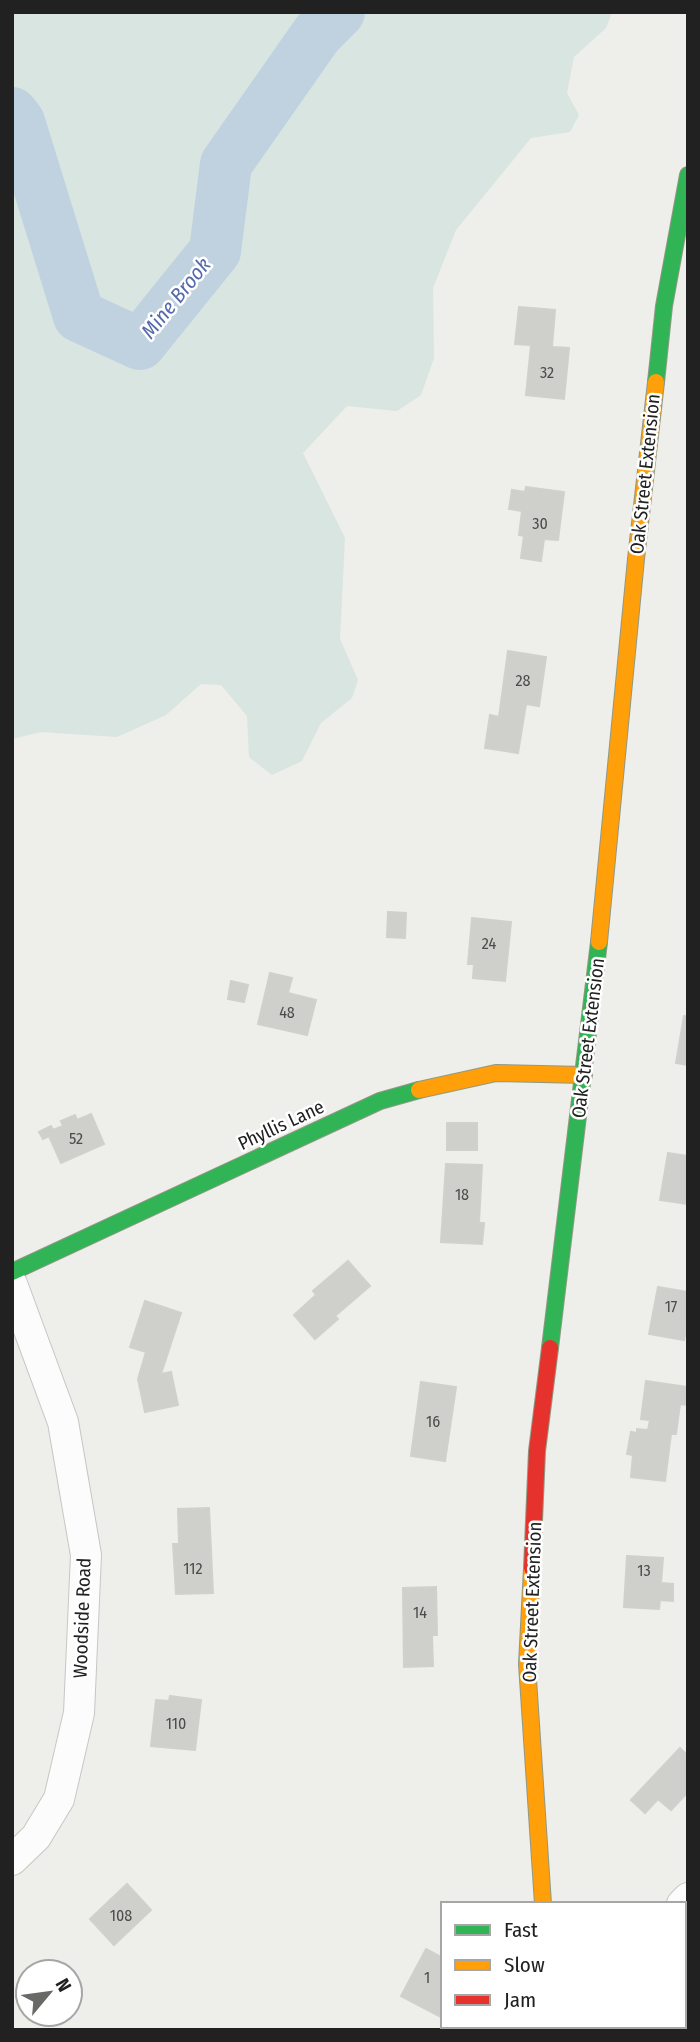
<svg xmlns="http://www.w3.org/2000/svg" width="700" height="2042" viewBox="0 0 700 2042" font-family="'Fira Sans Condensed',sans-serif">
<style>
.wetland{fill:#d9e5e0}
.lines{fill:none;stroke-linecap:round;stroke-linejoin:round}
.river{stroke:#c0d1df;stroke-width:52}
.building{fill:#cfcfcb;stroke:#d1d0cc;stroke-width:2}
.street-casing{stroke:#c6c6c4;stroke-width:32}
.fast-casing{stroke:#919883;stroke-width:18}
.slow-casing{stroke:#919883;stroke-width:18}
.jam-casing{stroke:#919883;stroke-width:18}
.street{stroke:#fcfcfc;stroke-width:30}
.fast{stroke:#30b455;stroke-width:16}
.slow{stroke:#ff9f0a;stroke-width:16}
.jam{stroke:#e5322d;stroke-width:16}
.labels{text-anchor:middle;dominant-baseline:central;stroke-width:5;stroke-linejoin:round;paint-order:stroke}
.number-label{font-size:16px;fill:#4c4c4c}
.street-label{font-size:19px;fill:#212121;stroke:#fff}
.water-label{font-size:21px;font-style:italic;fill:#546aaa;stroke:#fff}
</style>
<rect width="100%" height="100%" fill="#eeeeea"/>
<path class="wetland" d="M 12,12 L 612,12 L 606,28 L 574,57 L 567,93 L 579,115 L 570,132 L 531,138 L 456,230 L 433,288 L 434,358 L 421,395 L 397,411 L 347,406 L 303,453 L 345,538 L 340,639 L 358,680 L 352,698 L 321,723 L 302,761 L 272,775 L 249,757 L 247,716 L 221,685 L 201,684 L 166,715 L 117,737 L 41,732 L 12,739 Z"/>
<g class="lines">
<path class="river" d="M 12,113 L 19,122 L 79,316 L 140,344 L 215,251 L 226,164 L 317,34 L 339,12"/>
</g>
<path class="building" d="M 519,307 L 555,310 L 552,347 L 569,348 L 564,399 L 526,395 L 531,345 L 515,344 Z
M 526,487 L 564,492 L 558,540 L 544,539 L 541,561 L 521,558 L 524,536 L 519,535 L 522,511 L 509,509 L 512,490 L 525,492 Z
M 508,651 L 546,657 L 539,706 L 526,704 L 518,753 L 485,748 L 490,715 L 499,717 Z
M 388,912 L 406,913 L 405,938 L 387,937 Z
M 472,918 L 511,922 L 505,981 L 473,978 L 474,964 L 468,964 Z
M 270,973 L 292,978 L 288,993 L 316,1000 L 307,1035 L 258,1024 Z
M 231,981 L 248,985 L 244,1002 L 228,999 Z
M 684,1016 L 688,1017 L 688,1065 L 676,1063 Z
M 91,1114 L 104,1144 L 61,1163 L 49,1136 L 43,1139 L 39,1132 L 51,1126 L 53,1130 L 63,1126 L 61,1121 L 75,1115 L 77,1120 Z
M 447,1123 L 477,1123 L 477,1150 L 447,1150 Z
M 668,1153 L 688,1156 L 688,1204 L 660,1200 Z
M 446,1164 L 482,1165 L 479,1223 L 484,1223 L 482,1244 L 441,1242 Z
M 348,1261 L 370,1286 L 335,1316 L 338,1319 L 315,1339 L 294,1315 L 316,1295 L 313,1291 Z
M 658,1287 L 688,1292 L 688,1320 L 684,1340 L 649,1334 Z
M 145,1301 L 181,1313 L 161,1374 L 171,1372 L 178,1405 L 145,1412 L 138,1379 L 146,1352 L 130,1347 Z
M 646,1381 L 688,1387 L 688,1405 L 680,1404 L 676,1434 L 671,1434 L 665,1481 L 631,1477 L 633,1455 L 627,1454 L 631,1432 L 637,1433 L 637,1429 L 648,1430 L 650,1420 L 641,1419 Z
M 421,1382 L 456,1387 L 445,1461 L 411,1456 Z
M 209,1508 L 213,1593 L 176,1594 L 173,1544 L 179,1544 L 178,1509 Z
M 627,1556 L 663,1558 L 661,1583 L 673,1584 L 673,1601 L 660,1600 L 659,1609 L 624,1607 Z
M 436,1587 L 437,1635 L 432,1635 L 433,1666 L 404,1667 L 403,1588 Z
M 170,1696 L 201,1700 L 195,1750 L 151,1746 L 156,1700 L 169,1701 Z
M 680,1748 L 688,1756 L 688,1792 L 671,1810 L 658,1799 L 645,1813 L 631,1800 Z
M 127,1884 L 151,1910 L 114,1945 L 90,1919 Z
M 426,1949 L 443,1958 L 443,2018 L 401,1996 Z"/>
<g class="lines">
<g class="street-casing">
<path id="street" d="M 12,1284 L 63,1422 L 86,1555 L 79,1713 L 59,1799 L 36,1837 L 12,1860
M 682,1904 L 688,1898
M 558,2030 L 561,2026"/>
</g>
<g class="fast-casing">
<path id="fast" d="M 656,382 L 664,306 L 688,175
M 12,1272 L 380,1101 L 419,1090
M 550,1348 L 599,942"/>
</g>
<g class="slow-casing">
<path id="slow" d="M 599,942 L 636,559 L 656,382
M 419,1090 L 496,1073 L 584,1075
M 532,1568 L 527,1664 L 543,1904"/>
</g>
<g class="jam-casing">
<path id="jam" d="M 532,1568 L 537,1451 L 550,1348"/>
</g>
<use href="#street" class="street"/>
<use href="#fast" class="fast"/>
<use href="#slow" class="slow"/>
<use href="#jam" class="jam"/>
</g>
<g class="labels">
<g class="number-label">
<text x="547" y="372">32</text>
<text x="540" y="523">30</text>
<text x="523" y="680">28</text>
<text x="489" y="943">24</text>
<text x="287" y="1012">48</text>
<text x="76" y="1138">52</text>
<text x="462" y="1194">18</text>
<text x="671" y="1306">17</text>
<text x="433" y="1421">16</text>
<text x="193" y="1568">112</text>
<text x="644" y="1570">13</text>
<text x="420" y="1612">14</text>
<text x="176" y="1723">110</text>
<text x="121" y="1915">108</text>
<text x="427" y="1977">1</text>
</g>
<g class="street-label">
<text transform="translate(645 474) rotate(-84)">Oak Street Extension</text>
<text transform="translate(588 1038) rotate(-83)">Oak Street Extension</text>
<text transform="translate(281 1125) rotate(-25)">Phyllis Lane</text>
<text transform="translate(532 1602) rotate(-88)">Oak Street Extension</text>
<text transform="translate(82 1618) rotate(-88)">Woodside Road</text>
</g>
<g class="water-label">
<text transform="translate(176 298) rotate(-51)">Mine Brook</text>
</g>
</g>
<rect width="700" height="2042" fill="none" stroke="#212121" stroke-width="28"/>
<rect x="441" y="1902" width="245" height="126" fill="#ffffff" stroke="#a6a6a6" stroke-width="2"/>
<rect x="455" y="1925" width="35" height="10" fill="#30b455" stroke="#a6a6a6" stroke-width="2"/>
<text x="504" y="1937" font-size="21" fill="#212121">Fast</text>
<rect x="455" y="1960" width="35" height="10" fill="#ff9f0a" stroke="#a6a6a6" stroke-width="2"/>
<text x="504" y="1972" font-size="21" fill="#212121">Slow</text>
<rect x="455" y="1995" width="35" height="10" fill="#e5322d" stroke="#a6a6a6" stroke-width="2"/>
<text x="504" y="2007" font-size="21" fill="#212121">Jam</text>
<g transform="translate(49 1993) rotate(61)"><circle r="33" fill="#ffffff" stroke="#a6a6a6" stroke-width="2"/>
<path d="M0-5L12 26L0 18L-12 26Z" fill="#696967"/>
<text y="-10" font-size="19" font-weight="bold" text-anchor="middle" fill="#212121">N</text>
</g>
</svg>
